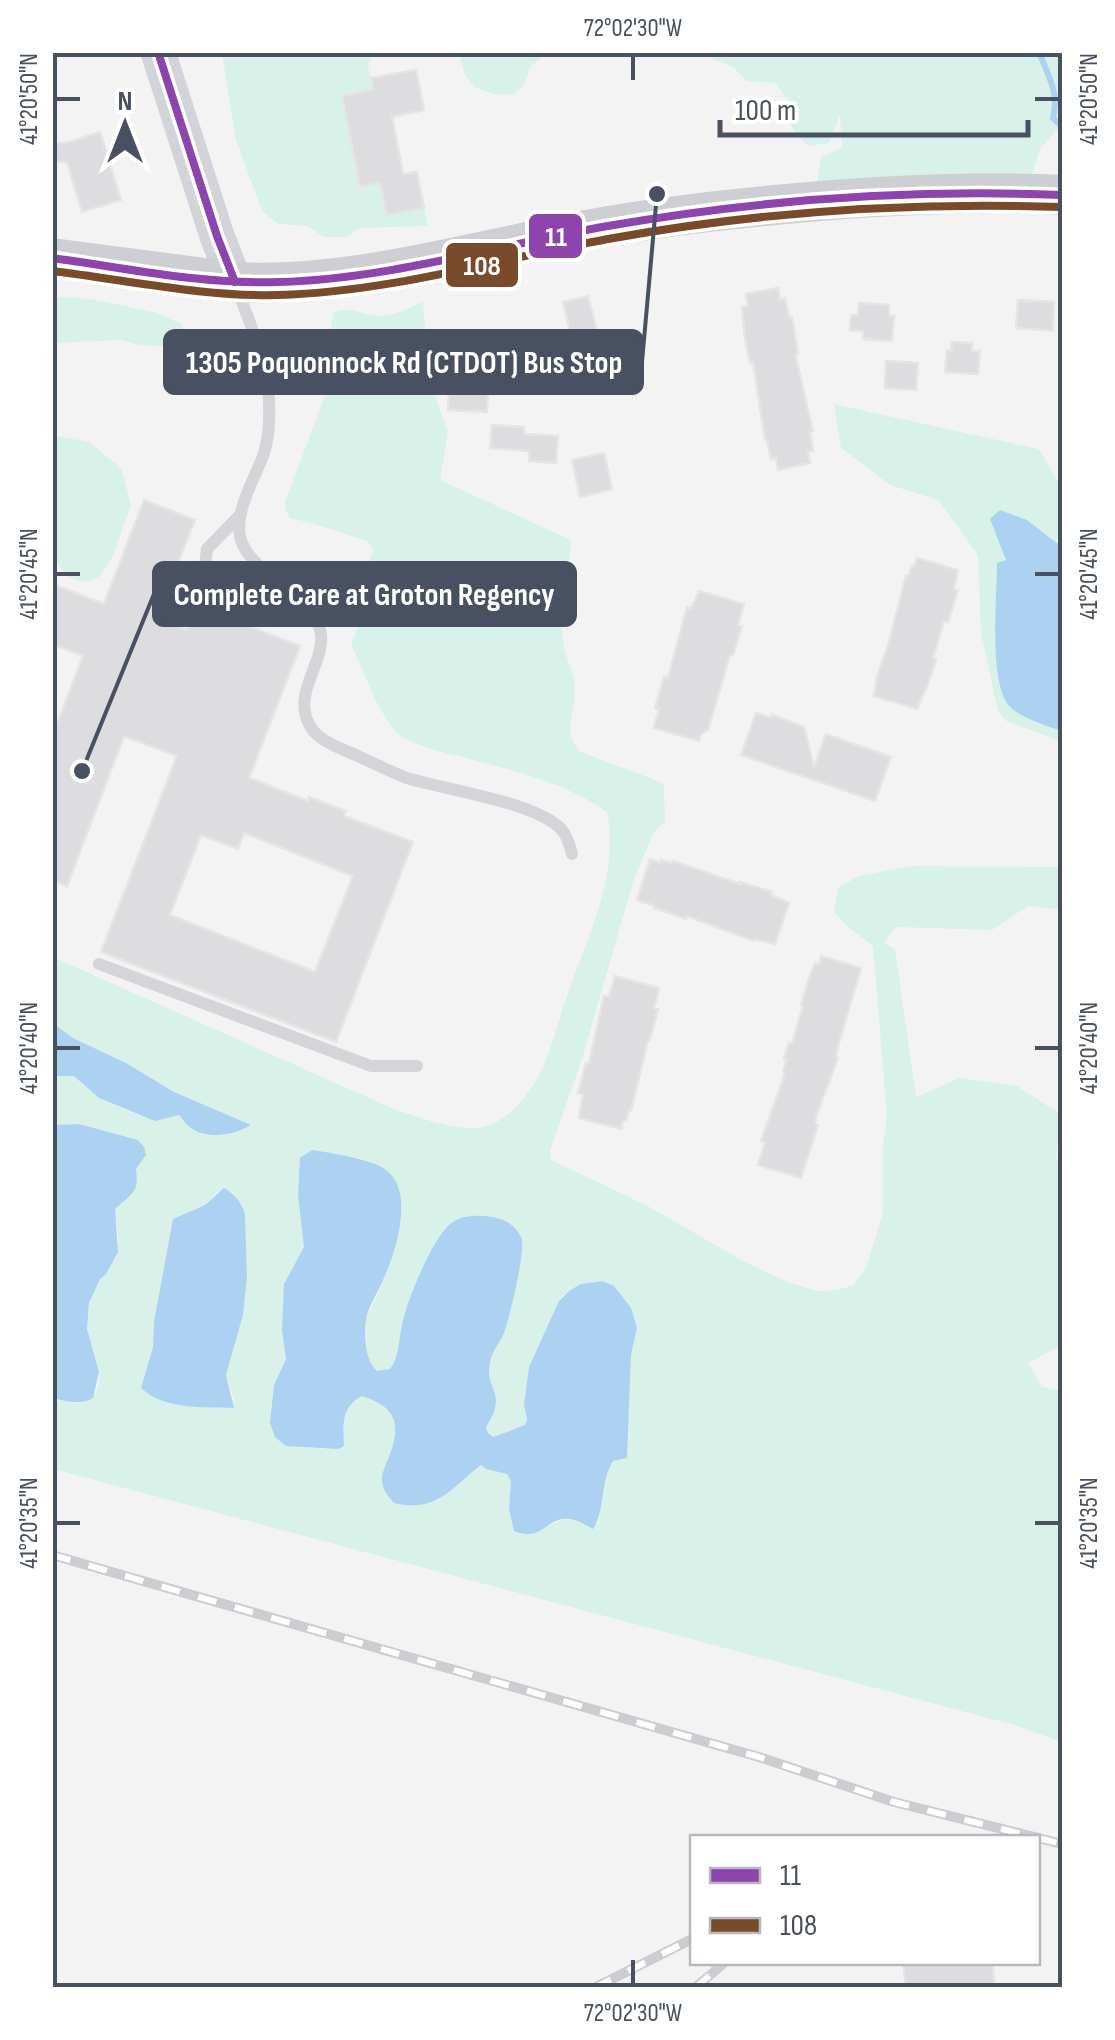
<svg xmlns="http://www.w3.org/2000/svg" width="1115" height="2040" viewBox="0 0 1115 2040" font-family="'Sofia Sans Condensed',sans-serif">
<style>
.green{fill:#d8f2e9;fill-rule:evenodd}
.water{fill:#acd1f1}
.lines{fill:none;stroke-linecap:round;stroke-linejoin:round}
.stream{stroke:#acd1f1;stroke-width:6}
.building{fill:#dddcdf;stroke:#e5e5e6;stroke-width:2.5;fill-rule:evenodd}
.lane{stroke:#d5d5d9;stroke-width:12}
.secondary{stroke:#d3d4d9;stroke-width:35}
.primary{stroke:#cecfd4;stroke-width:40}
.rail-casing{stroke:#cccdd0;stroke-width:10}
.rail{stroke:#fff;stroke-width:6;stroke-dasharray:19;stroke-linecap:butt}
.bus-1-casing{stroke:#fff;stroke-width:15}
.bus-2-casing{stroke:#fff;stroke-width:15}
.bus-1{stroke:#8e44ad;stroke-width:8}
.bus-2{stroke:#7a4b2a;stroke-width:8}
.ticks{fill:none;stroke:#495061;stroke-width:4}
.leader{fill:none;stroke:#495061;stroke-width:4}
.callout-dot{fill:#495061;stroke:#fff;stroke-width:4}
.callout{fill:#495061;stroke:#495061;stroke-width:4}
.callout-label{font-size:32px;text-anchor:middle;font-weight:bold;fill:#fff}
.line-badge{stroke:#fff;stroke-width:4}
.badge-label{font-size:28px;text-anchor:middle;font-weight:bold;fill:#fff}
.neatline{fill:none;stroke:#495061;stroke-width:4}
.ticks-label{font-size:25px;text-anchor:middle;fill:#495061}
</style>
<rect width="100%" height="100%" fill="#f4f3f3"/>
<path class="green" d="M 222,53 L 373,53 L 368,67 L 373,89 L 342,96 L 360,186 L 380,183 L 387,215 L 424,208 L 428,226 L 360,228 L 346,237 L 323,237 L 308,226 L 278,224 L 262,211 L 236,140 Z
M 459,53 L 459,52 L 548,53 L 531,66 L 522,88 L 513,95 L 494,94 L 476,88 L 465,75 Z
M 698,53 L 1062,53 L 1062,124 L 1040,149 L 1032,174 L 817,183 L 821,157 L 842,148 L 840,115 L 829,143 L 809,146 C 792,133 786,120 787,99 L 775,83 L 747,81 L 733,67 Z
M 53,296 L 91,299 L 153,312 L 182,324 L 185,333 L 178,347 L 139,345 L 122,340 L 53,343 Z
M 423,302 L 429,379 L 448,432 L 440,480 L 571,540 C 569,570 560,613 563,641 C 565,657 574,671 575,686 C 576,710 561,735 581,752 L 658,781 L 664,786 L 665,821 L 654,832 L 633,882 L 583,1056 L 550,1151 L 551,1160 L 646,1205 L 743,1261 L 787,1282 L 818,1291 L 838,1290 L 853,1285 L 866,1268 L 883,1212 L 883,1144 L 887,1117 L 873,946 L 848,927 L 834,912 L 838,888 L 858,876 L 913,866 L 1062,867 L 1062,910 L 1028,906 L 992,930 L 896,927 L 884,943 L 895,949 L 916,1097 L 960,1078 L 1017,1086 L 1062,1115 L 1056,1157 L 1062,1165 L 1062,1345 L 1028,1363 L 1042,1387 L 1062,1391 L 1062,1742 L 1014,1725 L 53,1469 L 53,1397 C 65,1402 88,1407 95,1394 C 107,1370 87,1349 87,1326 C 87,1310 91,1294 99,1281 C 104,1272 112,1265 116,1255 C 121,1242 116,1222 114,1209 L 134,1193 L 136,1169 L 140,1161 L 130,1137 L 112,1135 L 79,1124 L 53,1125 L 53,1076 L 74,1076 L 99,1098 L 141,1116 L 179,1115 L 185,1121 L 221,1135 L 250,1125 L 174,1092 L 126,1063 L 73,1038 L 53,1023 L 53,957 L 396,1110 C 424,1118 466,1137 494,1123 C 516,1112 534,1088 544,1065 C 553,1044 558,1021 566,999 C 586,940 620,876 607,812 C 568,784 516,771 470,759 C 451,754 421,748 404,738 C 381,724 363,669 351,644 L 358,627 L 364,584 L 373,549 L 367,541 L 311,523 L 290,518 L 286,511 L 285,502 L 335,369 C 327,349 329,333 334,312 C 356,305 362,317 383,316 C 396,315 411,307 423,302 ZM 333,1153 L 365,1160 L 387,1273 L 366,1319 L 367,1353 L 371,1366 L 377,1371 L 390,1369 C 400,1355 398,1339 402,1324 C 408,1301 432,1240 450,1224 C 456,1219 464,1218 471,1215 L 502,1337 C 494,1349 486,1363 490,1378 C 495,1401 501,1405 486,1427 L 488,1433 L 493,1437 L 525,1425 C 528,1416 524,1411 525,1402 C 527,1387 553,1310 561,1298 C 569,1288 583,1284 595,1281 L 637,1327 L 631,1355 L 627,1457 L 613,1461 L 609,1467 L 598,1524 C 571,1518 564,1515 541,1531 L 509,1509 L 511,1481 L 507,1474 L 494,1471 L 481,1465 L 437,1501 L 382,1477 C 394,1438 413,1414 362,1396 C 341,1408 343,1424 344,1445 C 326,1452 306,1446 286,1446 L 274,1385 L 286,1359 L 284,1284 L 304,1247 L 298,1195 ZM 217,1192 L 232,1192 L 243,1206 L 245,1215 L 247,1277 L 243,1315 L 226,1375 L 234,1400 L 141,1387 L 153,1347 L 154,1322 L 189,1211 L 205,1205 Z
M 834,404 L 1039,449 L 1062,488 L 1062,545 L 1058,544 L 1027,520 L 1006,560 L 1034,722 L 1062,731 L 1062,742 L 1006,721 L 998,711 L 981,633 L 978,555 L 938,500 L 890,485 L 841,448 Z
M 52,435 L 89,442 L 116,464 L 122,471 L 131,505 L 113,556 L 100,576 L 87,582 L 69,578 L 53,558 Z"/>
<path class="water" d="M 1000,510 L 1027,520 L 1058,544 L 1062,545 L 1062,731 C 1047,726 1016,717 1007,703 C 989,675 997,597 997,563 L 1006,560 L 990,519 Z
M 53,1023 L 73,1038 L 126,1063 L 174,1092 L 251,1125 C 235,1135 207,1140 191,1128 C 186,1125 183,1119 179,1115 L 155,1121 L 99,1098 L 74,1076 L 53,1076 Z
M 79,1124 L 138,1140 L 144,1147 L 146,1155 L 136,1169 C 139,1194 132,1193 115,1209 L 118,1252 L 106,1274 L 100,1279 L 89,1303 L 87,1329 L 99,1372 L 93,1398 C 82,1405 65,1402 52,1397 L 53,1125 Z
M 312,1150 C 331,1153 372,1159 386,1170 C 415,1191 396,1251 384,1278 C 379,1291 368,1306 366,1320 C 364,1336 365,1361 377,1371 L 390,1369 C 400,1356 398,1340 402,1325 C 407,1300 430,1245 447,1227 C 456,1217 470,1215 483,1216 C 499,1217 513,1221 521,1237 C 527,1247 509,1321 503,1335 C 499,1344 492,1351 490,1362 C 484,1391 509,1392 486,1427 L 488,1433 L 493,1437 L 525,1425 L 527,1419 L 524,1405 L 529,1367 L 559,1301 L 569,1291 L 581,1284 L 602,1281 L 614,1286 L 631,1308 L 637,1328 L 631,1355 L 627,1458 L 613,1461 C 600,1482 606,1509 593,1529 C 586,1525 578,1520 570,1519 C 546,1516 543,1543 514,1531 L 509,1509 L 511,1481 L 507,1474 L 486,1469 L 481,1465 C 450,1489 437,1513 394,1503 C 389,1497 383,1491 382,1482 C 381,1472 388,1461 391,1451 C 402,1420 392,1406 362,1396 C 341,1407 343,1425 344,1446 L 338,1449 L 286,1446 L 275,1437 L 270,1423 L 274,1385 L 286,1359 L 282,1330 L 284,1284 L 304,1247 L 298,1195 L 300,1158 Z
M 224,1188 C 235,1194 242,1203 245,1214 L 247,1277 L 243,1315 L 226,1375 L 234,1408 C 205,1407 164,1410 141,1388 L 153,1347 L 154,1322 L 173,1219 L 205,1205 Z"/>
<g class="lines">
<path class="stream" d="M 1041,57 C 1050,79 1059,95 1053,118 L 1062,127"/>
</g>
<path class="building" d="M 416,70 L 424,110 L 392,117 L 403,174 L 417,172 L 424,208 L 387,215 L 380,183 L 360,187 L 342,96 L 373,89 L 371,78 Z
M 100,132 L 121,200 L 82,212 L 67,162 L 52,162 L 52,143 L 66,143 Z
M 778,288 L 780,300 L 785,298 L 789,317 L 792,317 L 798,354 L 795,354 L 813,431 L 810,432 L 813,451 L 808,452 L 810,463 L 778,470 L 776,458 L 771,459 L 767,440 L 765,440 L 753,362 L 750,363 L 745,338 L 742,307 L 748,306 L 746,294 Z
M 588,296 L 602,351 L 576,357 L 563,302 Z
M 1018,300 L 1054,302 L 1053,331 L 1016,328 Z
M 859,303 L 889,305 L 889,316 L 894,316 L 892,341 L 863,339 L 863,331 L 850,330 L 851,315 L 858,315 Z
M 952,342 L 972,343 L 972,351 L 980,351 L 978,374 L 945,372 L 947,350 L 951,351 Z
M 886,361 L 918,363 L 916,390 L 885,388 Z
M 450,376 L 489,378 L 487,412 L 448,410 Z
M 492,425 L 524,427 L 524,434 L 558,436 L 556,463 L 529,461 L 529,451 L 490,448 Z
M 604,453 L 612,489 L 580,497 L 572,460 Z
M 144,500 L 195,520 L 156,618 L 187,630 L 200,597 L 226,607 L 222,616 L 300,646 L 249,778 L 308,801 L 309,797 L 346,811 L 344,816 L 413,842 L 336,1042 L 101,952 L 177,756 L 124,736 L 67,886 L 52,880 L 52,719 L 58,721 L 83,656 L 52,644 L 52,584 L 104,604 ZM 244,833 L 353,876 L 315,972 L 170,915 L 201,835 L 238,849 Z
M 917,558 L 958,570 L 954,589 L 958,590 L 948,622 L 944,621 L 933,658 L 936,660 L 926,690 L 925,690 L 917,709 L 874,696 L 877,676 L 888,646 L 906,576 L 908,577 L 912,566 L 914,567 Z
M 699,591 L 744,604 L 738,625 L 742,626 L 733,655 L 730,655 L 708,730 L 701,734 L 699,741 L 654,728 L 659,709 L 655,708 L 664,677 L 668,678 L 687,607 L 691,609 Z
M 756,713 L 771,718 L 772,715 L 804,727 L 814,767 L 826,734 L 891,757 L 875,801 L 741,755 Z
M 650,859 L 660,863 L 661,860 L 672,863 L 673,861 L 740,884 L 740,882 L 772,892 L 771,895 L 789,903 L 775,944 L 755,939 L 754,941 L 687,916 L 686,919 L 654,908 L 655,906 L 637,900 Z
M 821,956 L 861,968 L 838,1046 L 836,1057 L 838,1058 L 817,1114 L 815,1124 L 818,1125 L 801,1178 L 758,1165 L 765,1143 L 761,1141 L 785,1074 L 783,1071 L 787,1059 L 784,1059 L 789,1043 L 792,1044 L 803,1006 L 801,1005 L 810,975 L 815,963 L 819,964 Z
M 615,976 L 659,988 L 654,1008 L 658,1009 L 650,1040 L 648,1040 L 631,1111 L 629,1110 L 626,1121 L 623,1120 L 621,1129 L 579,1118 L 583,1094 L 578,1093 L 586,1063 L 589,1063 L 604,996 L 609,997 Z
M 903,1962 L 992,1962 L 995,1988 L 906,1988 Z"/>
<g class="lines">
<path class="lane" d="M 236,286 C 252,329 272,372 269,419 C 269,431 267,444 263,456 C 254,480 231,517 242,543 C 256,577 316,597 321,634 C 325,664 289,696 312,729 C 321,742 344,750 358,756 C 374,763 390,772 407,778 C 446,790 530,801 559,827 C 567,834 569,844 572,854
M 241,514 L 207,549 L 204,572 C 221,601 254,601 279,584
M 99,964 L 371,1066 L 417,1066"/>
<path class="secondary" d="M 158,52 L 217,236 L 235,282"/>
<path class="primary" d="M 52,258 L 235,282 C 352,288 472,251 587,230 C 649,218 712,211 775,205 C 870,196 967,190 1062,195"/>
<g class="rail-casing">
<path id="rail" d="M 52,1555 L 759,1757 L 894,1802 L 1062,1844
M 594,1988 L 692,1939
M 695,1988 L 725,1962"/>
</g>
<use href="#rail" class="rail"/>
<g class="bus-1-casing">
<path id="bus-1" d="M 158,52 L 217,236 L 235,282
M 52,258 C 126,268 205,285 279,282 C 390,279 499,245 608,226 C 757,200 911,189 1062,195"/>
</g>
<g class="bus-2-casing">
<path id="bus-2" d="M 52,271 C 127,280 204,297 279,295 C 390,292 499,259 608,239 C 756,212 911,202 1062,207"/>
</g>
<use href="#bus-1" class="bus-1"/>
<use href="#bus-2" class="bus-2"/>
</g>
<path class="ticks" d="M 633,55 L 633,80M 55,99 L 80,99M 1035,99 L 1060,99M 55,574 L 80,574M 1035,574 L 1060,574M 55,1048 L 80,1048M 1035,1048 L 1060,1048M 55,1523 L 80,1523M 1035,1523 L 1060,1523M 633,1960 L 633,1985"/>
<path class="leader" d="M657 194L642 362M82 771L154 594"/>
<g class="callout-dot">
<circle cx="657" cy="194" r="10"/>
<circle cx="82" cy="771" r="10"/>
</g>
<g class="callout">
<rect x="165" y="331" width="477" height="62" rx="10"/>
<rect x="154" y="563" width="421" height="62" rx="10"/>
</g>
<g class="callout-label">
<text x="404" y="373">1305 Poquonnock Rd (CTDOT) Bus Stop</text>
<text x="364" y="605">Complete Care at Groton Regency</text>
</g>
<g class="line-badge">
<rect x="527" y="212" width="57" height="48" rx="10" fill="#8e44ad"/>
<rect x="444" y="241" width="76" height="48" rx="10" fill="#7a4b2a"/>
</g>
<g class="badge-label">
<text x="556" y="246">11</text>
<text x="482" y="275">108</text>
</g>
<rect width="1115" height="2040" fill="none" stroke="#ffffff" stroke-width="110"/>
<rect x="690" y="1835" width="350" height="130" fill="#ffffff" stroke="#b6b9c0" stroke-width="2.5"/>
<rect x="710" y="1868" width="50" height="15" fill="#8e44ad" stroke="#b6b9c0" stroke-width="2.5"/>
<text x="780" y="1885" font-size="30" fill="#495061">11</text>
<rect x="710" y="1918" width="50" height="15" fill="#7a4b2a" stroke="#b6b9c0" stroke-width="2.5"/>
<text x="780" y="1935" font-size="30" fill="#495061">108</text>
<g transform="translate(125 125)" stroke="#ffffff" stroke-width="8" paint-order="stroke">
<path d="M0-8L18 38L0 25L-18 38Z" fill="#495061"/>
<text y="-15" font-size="28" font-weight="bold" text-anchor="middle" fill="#495061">N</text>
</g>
<path d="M720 120v15h308v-15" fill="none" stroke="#495061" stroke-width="5"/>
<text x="735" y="120" font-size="30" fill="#495061" stroke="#ffffff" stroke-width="8" paint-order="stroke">100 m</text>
<rect x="55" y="55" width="1005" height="1930" class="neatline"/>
<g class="ticks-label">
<text x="633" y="36">72°02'30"W</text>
<text transform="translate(28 99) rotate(-90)" y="9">41°20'50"N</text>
<text transform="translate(1088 99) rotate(-90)" y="9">41°20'50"N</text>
<text transform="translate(28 574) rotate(-90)" y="9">41°20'45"N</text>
<text transform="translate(1088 574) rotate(-90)" y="9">41°20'45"N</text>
<text transform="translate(28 1048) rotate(-90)" y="9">41°20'40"N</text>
<text transform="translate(1088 1048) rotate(-90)" y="9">41°20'40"N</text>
<text transform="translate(28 1523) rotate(-90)" y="9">41°20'35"N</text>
<text transform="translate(1088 1523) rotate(-90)" y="9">41°20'35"N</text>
<text x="633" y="2021">72°02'30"W</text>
</g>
</svg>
